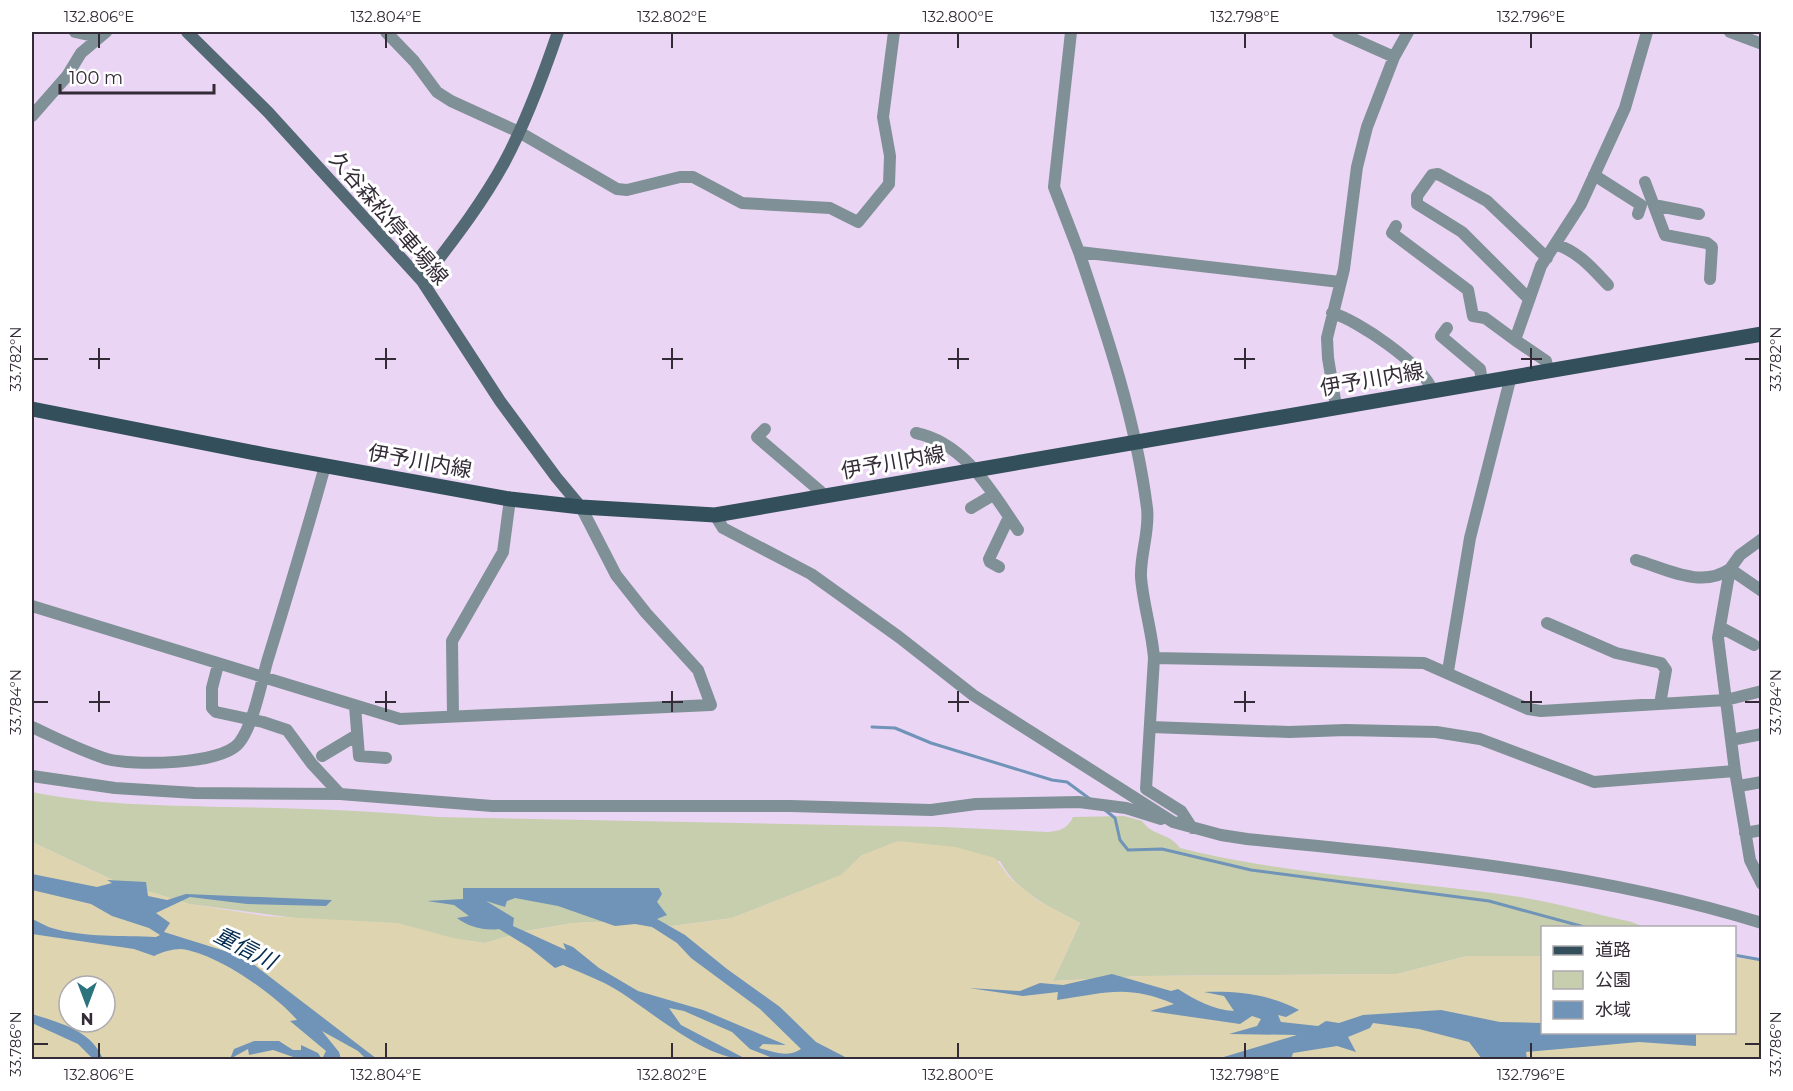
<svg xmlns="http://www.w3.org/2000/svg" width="1793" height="1091" viewBox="0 0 1793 1091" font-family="Montserrat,'Noto Sans JP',sans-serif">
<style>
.green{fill:#c6cead}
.sand{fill:#ded5b0;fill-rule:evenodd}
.water{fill:#7093b8;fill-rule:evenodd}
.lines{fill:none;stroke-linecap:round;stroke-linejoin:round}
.stream{stroke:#7093b8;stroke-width:3}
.street{stroke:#809097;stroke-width:12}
.secondary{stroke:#536a74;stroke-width:12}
.primary{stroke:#334f5c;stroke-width:15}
.ticks{fill:none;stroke:#332b36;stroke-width:2}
.labels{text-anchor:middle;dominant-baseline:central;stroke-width:6;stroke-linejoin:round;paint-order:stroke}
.street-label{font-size:21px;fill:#332b36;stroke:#fff}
.water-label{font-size:22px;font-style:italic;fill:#022b4f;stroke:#fff}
.neatline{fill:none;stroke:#332b36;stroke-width:2}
.ticks-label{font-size:15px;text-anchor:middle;fill:#332b36}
</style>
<rect width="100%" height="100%" fill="#ebd5f4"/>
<path class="green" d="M 32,792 C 94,805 159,805 223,807 C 295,808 366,810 438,817 L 943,827 L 1048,832 C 1061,831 1068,828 1073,817 L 1124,816 L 1142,821 C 1152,836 1170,833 1180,848 C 1291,876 1407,880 1520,897 C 1557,903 1595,914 1632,922 L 1644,927 L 1542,928 L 1542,956 L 1467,956 L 1397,974 L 1143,976 L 1053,981 L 1080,923 C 1050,907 1016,892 1000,861 L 862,855 L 842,875 L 732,918 L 672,926 L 633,921 L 573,923 L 526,931 L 485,943 L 189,904 L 115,881 L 32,842 Z"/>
<path class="sand" d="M 898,841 L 956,847 L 995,858 L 1009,877 L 1037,900 L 1080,923 L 1053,981 L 1143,976 L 1397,974 L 1467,956 L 1542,956 L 1542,1032 L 1734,1032 L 1735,958 L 1761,960 L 1761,1059 L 32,1060 L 32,842 L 115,881 L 190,904 L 265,916 L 398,923 L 453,938 L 485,943 L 526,931 L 573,923 L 633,921 L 672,926 L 732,918 L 841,875 L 862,855 ZM 69,986 L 105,986 L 105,1022 L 69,1022 Z"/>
<path class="water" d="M 32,874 L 97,887 L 112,883 L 107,880 L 146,882 L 148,896 L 167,900 L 186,894 L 332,900 L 326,906 L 247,904 L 190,897 L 156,913 L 170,923 L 164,932 L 244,957 L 377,1059 L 366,1059 L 358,1051 L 322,1031 L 339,1052 L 341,1059 L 322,1059 L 326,1051 L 290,1021 L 297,1020 C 275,994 216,953 181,949 C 172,949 162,952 154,956 L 134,949 L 32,934 L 32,919 C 40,922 45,926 52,928 C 84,938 123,935 156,937 L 160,935 L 149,928 L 112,916 L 91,904 L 32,890 Z
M 463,888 L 659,888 L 662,894 L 657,902 L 667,915 L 657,919 L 685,935 L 727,969 L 780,1007 L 816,1042 L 849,1059 L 775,1059 L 750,1049 L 732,1032 L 684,1011 L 669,1008 L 681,1025 L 746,1059 C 709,1060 659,1018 629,998 C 609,983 586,975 563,965 L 555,968 L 530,948 L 499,929 C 484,931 469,927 457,918 L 469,916 L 454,905 L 427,901 L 463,899 ZM 515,898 L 558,906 L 615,926 L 635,924 L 652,927 L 677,943 L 691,958 L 760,1009 L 801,1049 C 787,1058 774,1052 759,1048 L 763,1044 L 786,1045 L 703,1010 L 638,991 L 599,968 L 573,947 L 563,943 L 566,950 L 513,926 L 514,918 L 486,901 L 505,907 L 507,901 Z
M 1112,974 L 1171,991 L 1178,989 C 1195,1000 1214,1010 1234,1011 L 1224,996 L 1204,992 C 1236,991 1270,994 1299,1010 L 1286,1017 L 1278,1015 L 1281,1022 L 1318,1026 L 1326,1021 L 1339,1023 L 1363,1015 L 1441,1010 L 1500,1022 L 1542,1023 L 1542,1032 L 1696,1033 L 1696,1046 L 1639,1042 L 1526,1052 L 1527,1059 L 1482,1059 L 1469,1042 L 1419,1029 L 1373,1023 L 1370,1028 L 1348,1037 L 1356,1052 L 1337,1046 L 1293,1053 L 1291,1059 L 1217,1059 L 1297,1035 L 1229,1034 L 1257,1026 L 1261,1019 L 1252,1016 L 1240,1024 L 1150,1011 L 1174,1004 C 1127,984 1106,993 1057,1000 L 1058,992 L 1023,996 L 969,988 L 1020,991 L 1040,983 L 1063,985 Z
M 32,1014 C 60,1023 91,1030 103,1059 L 93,1059 L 78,1044 L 32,1023 Z
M 254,1041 L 279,1041 L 293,1050 L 301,1050 L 301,1045 L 318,1053 L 322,1059 L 299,1059 L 273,1050 L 249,1055 L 248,1049 L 230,1059 L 234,1049 Z"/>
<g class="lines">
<path class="stream" d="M 872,727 L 895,728 L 931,743 L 1052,780 L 1067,782 L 1090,799
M 1105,810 L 1115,818 L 1120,840 L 1128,850 L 1162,849 L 1251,870 L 1489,901 L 1588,928
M 1734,955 L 1762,960"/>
<path class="street" d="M 75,32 L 98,37
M 386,32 L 414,61 L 437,92 L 451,101 L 519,132 L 617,189 L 627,190 L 680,177 L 693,177 L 742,203 L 830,208 L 858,222 L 889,184 L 890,156 L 883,117 L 894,32
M 1071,32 L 1054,187 L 1079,252 L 1340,282
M 1338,32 L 1394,57
M 1730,32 L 1762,44
M 32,116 L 67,76 L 81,53 L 106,32
M 1594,175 L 1641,205 L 1638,214
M 1645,182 L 1665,235 L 1707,243 L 1712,247 L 1710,279
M 1654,205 L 1699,214
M 1396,226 L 1392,233 L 1468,290 L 1473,316 L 1485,318 L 1515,340
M 1555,244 C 1579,252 1592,268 1608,285
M 1079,252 C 1107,335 1136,421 1147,508 C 1150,531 1140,554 1141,577 C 1143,604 1152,631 1154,658
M 1528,298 L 1462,232 L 1417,204 L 1417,196 L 1432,175 L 1438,174 L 1487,201 L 1547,258
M 1332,313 C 1358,320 1423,365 1432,390
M 1447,328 L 1441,336 L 1480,369 L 1482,381
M 1548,370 L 1546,361 L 1515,340 L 1541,266 L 1581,204 L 1625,108 L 1647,32
M 1336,406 L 1328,358 L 1327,338 L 1344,269 L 1357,167 L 1367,127 L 1394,57 L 1408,32
M 765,429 L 757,437 L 820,491 L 821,497
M 916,433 C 965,443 992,492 1018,530
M 971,508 L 993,495
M 715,515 L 723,528 L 811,574 L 899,637 L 973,695 L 1173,822 L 1221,835 L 1247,839 C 1420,856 1594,871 1762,923
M 1762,539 L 1740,555 L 1730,569 L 1718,638 L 1735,771 L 1750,860 L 1762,884
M 1636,560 C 1667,569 1701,589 1730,569 L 1762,591
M 999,567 L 990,562 L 989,559 L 1009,517
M 32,606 L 400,719 L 711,705 L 698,670 L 646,613 L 616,575 L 581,507
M 1547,623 L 1616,653 L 1661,663 L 1666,670 L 1660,704
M 1720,627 L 1754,645
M 218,665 L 212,688 L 212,708 L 216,712 L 263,722 L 287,730 L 312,764 L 340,794
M 1448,671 L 1470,538 L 1511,376
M 355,706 L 359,756 L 386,758
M 453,716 L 452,641 L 503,552 L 510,499
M 32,727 C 56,738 81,751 107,759 C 133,766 221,765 239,743 C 253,726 261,684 267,662 C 287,597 307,531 325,466
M 1151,727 L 1289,732 L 1346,730 L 1436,732 L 1480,739 L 1594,782 L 1735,771
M 1731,740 L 1762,734
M 322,756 L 357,735
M 32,776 L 115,788 L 195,793 L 340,794 L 492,806 L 791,806 L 931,810 L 976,804 L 1079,802 L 1126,808 L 1161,819
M 1739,786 L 1762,782
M 1192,828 L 1181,811 L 1146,789 L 1154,658 L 1424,663 L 1528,709 L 1541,711 L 1726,700 L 1762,691
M 1745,833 L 1762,830"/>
<path class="secondary" d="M 187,32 L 268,112 L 422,281 L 500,401 L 556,477 L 581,507
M 422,281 C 451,243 481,205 504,163 C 526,122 543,76 558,32"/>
<path class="primary" d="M 32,409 L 266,455 L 510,499 L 581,507 L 715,515 L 1762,334"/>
</g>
<path class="ticks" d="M 99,33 L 99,48M 386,33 L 386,48M 672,33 L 672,48M 958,33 L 958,48M 1245,33 L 1245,48M 1531,33 L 1531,48M 99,348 L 99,369M 386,348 L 386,369M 672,348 L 672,369M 958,348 L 958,369M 1245,348 L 1245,369M 1531,348 L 1531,369M 33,359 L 48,359M 89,359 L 110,359M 375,359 L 396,359M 662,359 L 683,359M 948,359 L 969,359M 1234,359 L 1255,359M 1521,359 L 1542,359M 1745,359 L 1760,359M 99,691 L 99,712M 386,691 L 386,712M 672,691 L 672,712M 958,691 L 958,712M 1245,691 L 1245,712M 1531,691 L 1531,712M 33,702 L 48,702M 89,702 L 110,702M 375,702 L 396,702M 662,702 L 683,702M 948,702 L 969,702M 1234,702 L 1255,702M 1521,702 L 1542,702M 1745,702 L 1760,702M 99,1043 L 99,1058M 386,1043 L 386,1058M 672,1043 L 672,1058M 958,1043 L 958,1058M 1245,1043 L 1245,1058M 1531,1043 L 1531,1058M 33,1044 L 48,1044M 1745,1044 L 1760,1044"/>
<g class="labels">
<g class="street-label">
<text transform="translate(389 218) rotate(49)">久谷森松停車場線</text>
<text transform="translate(1372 379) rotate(-10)">伊予川内線</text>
<text transform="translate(420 461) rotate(10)">伊予川内線</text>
<text transform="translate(893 462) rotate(-10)">伊予川内線</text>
</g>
<g class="water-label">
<text transform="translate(245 948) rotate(27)">重信川</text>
</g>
</g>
<rect width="1793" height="1091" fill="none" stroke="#ffffff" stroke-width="66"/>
<rect x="1541" y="926" width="195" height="108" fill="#ffffff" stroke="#adaaaf" stroke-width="1.5"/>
<rect x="1553" y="946" width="30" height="9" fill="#334f5c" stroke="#adaaaf" stroke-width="1.5"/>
<text x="1595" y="956" font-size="18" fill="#332b36">道路</text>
<rect x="1553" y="971" width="30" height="18" fill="#c6cead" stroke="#adaaaf" stroke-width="1.5"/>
<text x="1595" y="986" font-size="18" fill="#332b36">公園</text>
<rect x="1553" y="1001" width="30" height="18" fill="#7093b8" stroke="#adaaaf" stroke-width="1.5"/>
<text x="1595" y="1016" font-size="18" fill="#332b36">水域</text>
<g transform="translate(87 1004) rotate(180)"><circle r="28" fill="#ffffff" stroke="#adaaaf" stroke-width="1.5"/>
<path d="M0-4.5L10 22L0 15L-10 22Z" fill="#2b747d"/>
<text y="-9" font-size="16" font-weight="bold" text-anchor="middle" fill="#332b36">N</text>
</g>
<path d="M60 84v9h154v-9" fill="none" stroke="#332b36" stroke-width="3"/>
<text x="69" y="84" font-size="18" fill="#332b36" stroke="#ffffff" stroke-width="4.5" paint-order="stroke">100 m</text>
<rect x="33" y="33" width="1727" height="1025" class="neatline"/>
<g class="ticks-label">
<text x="99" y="22">132.806°E</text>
<text x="386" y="22">132.804°E</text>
<text x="672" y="22">132.802°E</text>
<text x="958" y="22">132.800°E</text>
<text x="1245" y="22">132.798°E</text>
<text x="1531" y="22">132.796°E</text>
<text transform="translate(1776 359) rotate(-90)" y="5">33.782°N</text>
<text transform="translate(16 359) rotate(-90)" y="5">33.782°N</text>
<text transform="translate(1776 702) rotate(-90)" y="5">33.784°N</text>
<text transform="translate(16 702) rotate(-90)" y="5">33.784°N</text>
<text transform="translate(1776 1044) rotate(-90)" y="5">33.786°N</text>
<text transform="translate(16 1044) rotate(-90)" y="5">33.786°N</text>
<text x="99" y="1080">132.806°E</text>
<text x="386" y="1080">132.804°E</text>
<text x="672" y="1080">132.802°E</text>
<text x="958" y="1080">132.800°E</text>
<text x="1245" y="1080">132.798°E</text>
<text x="1531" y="1080">132.796°E</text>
</g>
</svg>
